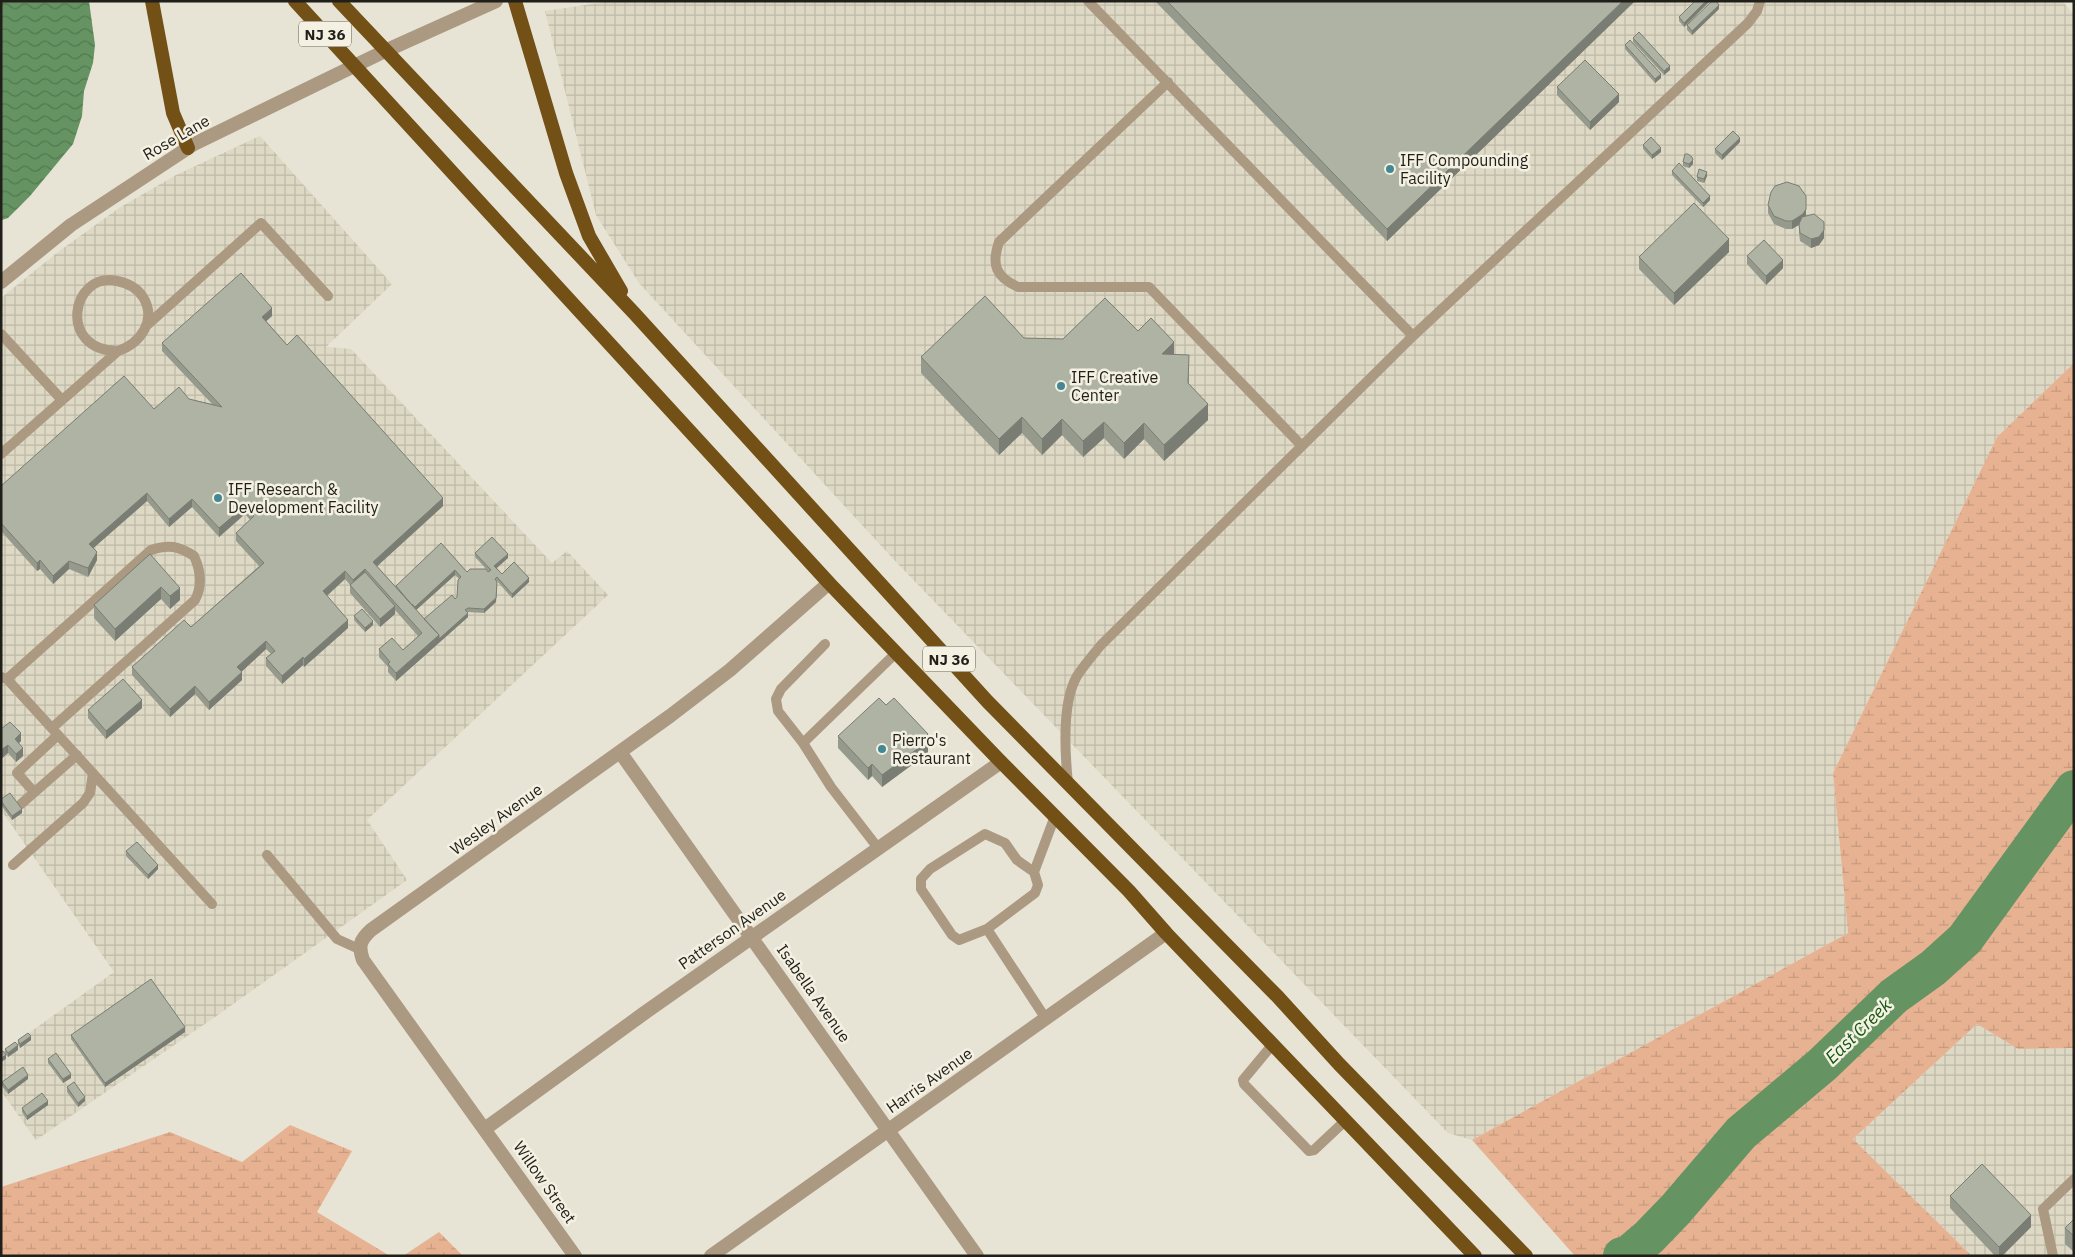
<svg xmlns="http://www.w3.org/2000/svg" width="2075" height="1257" viewBox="0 0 2075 1257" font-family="'IBM Plex Sans',sans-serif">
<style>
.industrial{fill:url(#industrial-grid)}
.wetland{fill:url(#wetland-marsh)}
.water{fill:url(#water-waves)}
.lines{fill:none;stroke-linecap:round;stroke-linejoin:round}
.river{stroke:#659462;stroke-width:38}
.service{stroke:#ab9981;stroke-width:10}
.minor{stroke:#ab9981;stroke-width:14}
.trunk{stroke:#725016;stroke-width:14}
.wall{fill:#969a8d;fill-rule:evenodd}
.shaded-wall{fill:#7a7d73}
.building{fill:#aeb3a4;stroke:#7a7d73}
.poi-dot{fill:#438894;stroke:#f4f1e2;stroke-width:2}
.labels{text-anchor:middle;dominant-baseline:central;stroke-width:5;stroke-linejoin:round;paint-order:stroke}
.shield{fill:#f4f1e2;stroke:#605e56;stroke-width:1}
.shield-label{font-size:15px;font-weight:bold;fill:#201f1a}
.street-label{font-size:16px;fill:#201f1a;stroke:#f4f1e2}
.poi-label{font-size:16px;fill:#201f1a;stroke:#f4f1e2;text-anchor:start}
.water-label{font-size:18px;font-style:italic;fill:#145712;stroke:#f4f1e2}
</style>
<defs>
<pattern id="industrial-grid" width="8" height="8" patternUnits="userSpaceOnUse" patternTransform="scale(1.25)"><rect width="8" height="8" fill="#ded9c4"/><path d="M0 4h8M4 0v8" fill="none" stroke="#bebaa8"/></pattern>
<pattern id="wetland-marsh" width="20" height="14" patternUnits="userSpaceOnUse" patternTransform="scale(1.25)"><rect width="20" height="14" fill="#e7b292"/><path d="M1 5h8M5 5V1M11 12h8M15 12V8" fill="none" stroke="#c6997d"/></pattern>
<pattern id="water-waves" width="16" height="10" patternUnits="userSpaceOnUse" patternTransform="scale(1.25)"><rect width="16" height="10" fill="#659462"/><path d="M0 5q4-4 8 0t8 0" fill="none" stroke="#537850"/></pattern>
</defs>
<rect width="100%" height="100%" fill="#e7e4d5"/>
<path class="industrial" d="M 612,1 L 2062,1 L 2074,14 L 2074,363 L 1997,437 L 1833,773 L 1848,933 L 1472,1140 L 1448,1133 L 897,563 L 639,283 L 596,215 L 545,11 Z
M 260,136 L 392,284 L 326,347 L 351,349 L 552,563 L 567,551 L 608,595 L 367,820 L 407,880 L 215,1017 L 36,1140 L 1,1091 L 1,1053 L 114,972 L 1,810 L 1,298 L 58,252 L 119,208 L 176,175 Z
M 1977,1024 L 2018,1049 L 2074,1048 L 2074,1256 L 1972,1256 L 1853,1139 Z"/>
<path class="wetland" d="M 2074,363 L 2074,1048 L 2018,1049 L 1977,1024 L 1853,1139 L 1972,1256 L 1575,1256 L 1472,1140 L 1848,933 L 1833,773 L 1997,437 Z
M 290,1125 L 352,1151 L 317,1212 L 390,1256 L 1,1256 L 1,1187 L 170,1132 L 242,1162 Z
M 439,1232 L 463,1256 L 403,1256 Z"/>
<path class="water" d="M 1,1 L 89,1 L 95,45 L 93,63 L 84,91 L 82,116 L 73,144 L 30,196 L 8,218 L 2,220 Z"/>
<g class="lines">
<path class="river" d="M 1622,1256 L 1629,1254 L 1649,1237 L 1676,1209 L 1741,1133 L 1822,1065 L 1894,996 L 1933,968 L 1965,939 L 2074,789"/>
<path class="service" d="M 1088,1 L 1413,336
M 1168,82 L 999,242 C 991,265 996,277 1018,287 L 1149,287 L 1301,445
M 146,326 L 261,223 L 328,296
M 1,334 L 62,400
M 1,454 L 118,351 C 141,343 157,320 143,297 C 137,288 128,283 117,281 C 71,271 57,351 118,351
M 825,644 L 781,689 L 776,699 L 778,711 L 803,743 L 831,787 L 878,848
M 1,677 L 7,679 L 212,904
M 7,679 L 151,550 C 168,544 179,546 194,556 C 201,571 203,585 195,600 L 52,728
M 803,743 L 896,653
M 1068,783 C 1065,754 1062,702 1077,676 C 1084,665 1093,655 1101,645 L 1413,336 L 1748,23 L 1757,11 L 1760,1
M 34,792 L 17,773 L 58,735
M 21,804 L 77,755
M 267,855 L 337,939 L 359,949
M 13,865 L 83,803 L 90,793 L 93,773
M 1034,872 L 1017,860 L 1005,843 L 985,834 L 930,869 L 921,879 L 921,889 L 952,935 L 959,940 L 987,929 L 1035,893 L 1038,885 L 1034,872 L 1055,816
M 987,929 L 1046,1019
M 1273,1044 L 1243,1080 L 1244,1084 L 1309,1151 L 1314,1150 L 1346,1120
M 2053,1256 L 2043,1209 L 2074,1179"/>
<path class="minor" d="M 1,282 L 71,225 L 194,144 L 385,51 L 496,1
M 620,752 L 977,1256
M 486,1128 L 643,1014 L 1001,762
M 575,1256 L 363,960 C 358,946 360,940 371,930 L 670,716 L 730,670 L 829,583
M 711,1256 L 1166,933"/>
<path class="trunk" d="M 152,1 L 173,113 L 188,148
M 295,1 L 829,583 L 1001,762 L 1129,891 L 1166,933 L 1475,1256
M 339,1 L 634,313 L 987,701 L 1278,997 L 1339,1064 L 1526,1256
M 515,1 L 566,173 L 589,236 L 621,291"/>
</g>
<path class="wall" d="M 1155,1 L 1635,1 L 1387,241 Z
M 1695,1 L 1710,1 L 1684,27 L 1679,21 L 1679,17 Z
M 1719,9 L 1692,35 L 1687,30 L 1687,25 Z
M 1633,38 L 1670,70 L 1664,75 L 1633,42 Z
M 1625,45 L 1661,78 L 1655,83 L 1625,49 Z
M 1557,87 L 1619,102 L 1590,130 L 1557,95 Z
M 1740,142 L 1722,160 L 1715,153 L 1715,149 Z
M 1643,145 L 1661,152 L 1652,159 L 1643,149 Z
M 1683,162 L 1693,164 L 1689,168 L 1683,166 Z
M 1672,171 L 1710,200 L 1703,207 L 1672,175 Z
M 1707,176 L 1704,183 L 1697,181 L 1697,177 Z
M 1768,205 L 1806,216 L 1824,238 L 1819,245 L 1811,248 L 1800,241 L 1799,233 L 1799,225 L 1792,229 L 1786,229 L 1774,224 L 1768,213 Z
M 1729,252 L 1674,305 L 1639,269 L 1639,257 Z
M 1747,256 L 1783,268 L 1766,285 L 1747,264 Z
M 272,316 L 266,321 L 287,345 L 443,506 L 377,566 L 396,587 L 441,543 L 467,572 L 489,572 L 475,557 L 475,553 L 508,558 L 497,568 L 502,574 L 529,582 L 512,598 L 497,581 L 496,602 L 484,613 L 468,612 L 468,617 L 396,681 L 388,672 L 388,667 L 379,657 L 379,649 L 403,650 L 418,636 L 395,610 L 395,614 L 380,627 L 350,593 L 350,585 L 345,579 L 327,596 L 348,628 L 304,667 L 303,665 L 282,684 L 266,666 L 266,658 L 271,654 L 266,649 L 241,672 L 242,680 L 209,710 L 195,694 L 170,717 L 132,675 L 132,667 L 191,627 L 259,566 L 236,541 L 236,533 L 250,520 L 245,514 L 219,537 L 192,507 L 169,527 L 147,501 L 93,548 L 97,560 L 88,577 L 69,569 L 53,584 L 40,569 L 37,571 L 1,531 L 1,486 L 154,409 L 189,399 L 212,404 L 162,351 L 162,343 ZM 455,575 L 459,579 L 457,597 L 424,619 L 416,610 Z
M 1138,331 L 1174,354 L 1189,371 L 1189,384 L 1208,420 L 1164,461 L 1144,439 L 1124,459 L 1104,438 L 1083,457 L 1062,435 L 1042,455 L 1022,433 L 999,455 L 921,373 L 921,357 L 1024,338 L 1063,339 Z
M 150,554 L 180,600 L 170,609 L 161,599 L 115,641 L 94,618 L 94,605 Z
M 354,616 L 373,625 L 365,632 L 354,620 Z
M 142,708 L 106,739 L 88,718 L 88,710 Z
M 1,729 L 21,741 L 19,743 L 23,756 L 16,762 L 8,753 L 1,759 Z
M 838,736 L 928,746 L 928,753 L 882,787 L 872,776 L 868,780 L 838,748 Z
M 1,799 L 22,813 L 12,820 L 1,805 Z
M 126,851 L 158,869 L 148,879 L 126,856 Z
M 185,1032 L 105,1087 L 71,1039 L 71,1035 Z
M 18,1040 L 31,1040 L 20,1048 L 18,1044 Z
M 5,1049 L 18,1050 L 8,1057 L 5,1053 Z
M 48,1059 L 71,1078 L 63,1083 L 48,1063 Z
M 28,1079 L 8,1094 L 2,1086 L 2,1082 Z
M 67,1087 L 85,1101 L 78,1107 L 67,1092 Z
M 48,1105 L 27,1120 L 22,1112 L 22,1108 Z
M 1950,1196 L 2031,1227 L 2002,1256 L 1995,1256 L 1950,1208 Z
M 2074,1219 L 2074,1252 L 2065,1244 L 2065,1228 Z"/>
<path class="shaded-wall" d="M 1623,1 L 1635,1 L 1387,241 L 1387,229 Z
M 1706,1 L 1710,1 L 1684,27 L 1684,23 Z
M 1719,5 L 1719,9 L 1692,35 L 1692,31 Z
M 1670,66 L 1670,70 L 1664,75 L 1664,71 Z
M 1661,74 L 1661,78 L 1655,83 L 1655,79 Z
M 1619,94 L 1619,102 L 1590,130 L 1590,122 Z
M 1740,138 L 1740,142 L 1722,160 L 1722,155 Z
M 1661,148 L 1661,152 L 1652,159 L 1652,155 Z
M 1693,160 L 1693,164 L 1689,168 L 1689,164 Z
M 1707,172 L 1707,176 L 1704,183 L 1704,179 Z
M 1710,196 L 1710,200 L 1703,207 L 1703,203 Z
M 1806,196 L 1806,217 L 1803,222 L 1792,229 L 1792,221 Z
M 1824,230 L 1824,238 L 1819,245 L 1811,248 L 1811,239 Z
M 1729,239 L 1729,252 L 1674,305 L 1674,293 Z
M 1783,260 L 1783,268 L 1766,285 L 1766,276 Z
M 272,308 L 272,316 L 262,325 L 262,317 Z
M 1174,342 L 1174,358 L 1162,354 Z
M 1208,404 L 1208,420 L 1164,461 L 1164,445 Z
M 1022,417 L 1022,433 L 999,455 L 999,439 Z
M 1062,419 L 1062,435 L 1042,455 L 1042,439 Z
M 1104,422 L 1104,438 L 1083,457 L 1083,441 Z
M 1144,423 L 1144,439 L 1124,459 L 1124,443 Z
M 147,493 L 147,501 L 89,552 L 89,544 Z
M 443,498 L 443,506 L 373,570 L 373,562 Z
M 192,499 L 192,507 L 169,527 L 169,519 Z
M 245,506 L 245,514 L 219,537 L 219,528 Z
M 97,552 L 97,560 L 88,577 L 88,568 Z
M 508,554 L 508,558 L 494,570 L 494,566 Z
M 40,560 L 40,569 L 37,571 L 37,563 Z
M 69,561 L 69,569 L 53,584 L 53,576 Z
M 365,569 L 365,577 L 353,588 L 353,580 Z
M 455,570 L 455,575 L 415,611 L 415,607 Z
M 345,571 L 345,579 L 323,599 L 323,591 Z
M 529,578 L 529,582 L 512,598 L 512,594 Z
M 497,586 L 496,602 L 484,613 L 484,609 Z
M 161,587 L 161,599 L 115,641 L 115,629 Z
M 180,588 L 180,600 L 170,609 L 170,596 Z
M 395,606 L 395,614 L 380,627 L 380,619 Z
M 468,613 L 468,617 L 396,681 L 396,673 L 439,635 Z
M 348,620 L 348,628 L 304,667 L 304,659 Z
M 373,621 L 373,625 L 365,632 L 365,628 Z
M 266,641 L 266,649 L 237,676 L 237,667 Z
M 303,657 L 303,665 L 282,684 L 282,676 Z
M 242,672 L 242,680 L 209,710 L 209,702 Z
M 195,686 L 195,694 L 170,717 L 170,709 Z
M 142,700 L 142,708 L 106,739 L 106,731 Z
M 21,733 L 21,741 L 15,747 L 15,739 Z
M 928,734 L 928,753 L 882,787 L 882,775 Z
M 8,745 L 8,753 L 1,759 L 1,750 Z
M 23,748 L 23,756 L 16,762 L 16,754 Z
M 872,764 L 872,776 L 868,780 L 868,768 Z
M 22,809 L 22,813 L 12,820 L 12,816 Z
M 158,865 L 158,869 L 148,879 L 148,875 Z
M 185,1027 L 185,1032 L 105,1087 L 105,1083 Z
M 31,1036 L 31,1040 L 20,1048 L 20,1044 Z
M 18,1045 L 18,1050 L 8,1057 L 8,1053 Z
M 6,1055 L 6,1059 L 1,1062 L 1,1058 Z
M 71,1074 L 71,1078 L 63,1083 L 63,1079 Z
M 28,1075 L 28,1079 L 8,1094 L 8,1090 Z
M 85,1097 L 85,1101 L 78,1107 L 78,1103 Z
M 48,1101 L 48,1105 L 27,1120 L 27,1116 Z
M 2031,1215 L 2031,1227 L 2002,1256 L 1999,1256 L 1999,1247 Z"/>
<path class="building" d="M 1167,1 L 1623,1 L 1387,229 Z
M 1695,1 L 1706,1 L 1684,23 L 1679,17 Z
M 1712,1 L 1716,1 L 1719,5 L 1692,31 L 1687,25 Z
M 1639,32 L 1670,66 L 1664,71 L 1633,38 Z
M 1630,40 L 1661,74 L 1655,79 L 1625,45 Z
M 1585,60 L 1619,94 L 1590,122 L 1557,87 Z
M 1733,131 L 1740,138 L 1722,155 L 1715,149 Z
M 1651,137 L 1661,148 L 1652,155 L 1643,145 Z
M 1685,154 L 1688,154 L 1692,157 L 1693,160 L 1689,164 L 1683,162 Z
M 1679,163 L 1710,196 L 1703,203 L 1672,171 Z
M 1699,169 L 1707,172 L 1704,179 L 1697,177 Z
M 1787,182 L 1799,186 L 1806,196 L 1806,209 L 1803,214 L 1792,221 L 1786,221 L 1774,216 L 1768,205 L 1771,192 L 1775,186 Z
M 1694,203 L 1729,239 L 1674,293 L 1639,257 Z
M 1814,214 L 1824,222 L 1824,230 L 1819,237 L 1811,239 L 1800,233 L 1799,224 L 1802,217 Z
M 1764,240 L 1783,260 L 1766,276 L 1747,256 Z
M 241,273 L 272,308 L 262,317 L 287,345 L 297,335 L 443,498 L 373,562 L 439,635 L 396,673 L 388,664 L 390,662 L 379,649 L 392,638 L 403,650 L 422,633 L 365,569 L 353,580 L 345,571 L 323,591 L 348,620 L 304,659 L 303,657 L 282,676 L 266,658 L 275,651 L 266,641 L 237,667 L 242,672 L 209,702 L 195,686 L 170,709 L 132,667 L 184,620 L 191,627 L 264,563 L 236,533 L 254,516 L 245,506 L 219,528 L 192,499 L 169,519 L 147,493 L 89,544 L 97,552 L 88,568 L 69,561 L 53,576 L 40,560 L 37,563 L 1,523 L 1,486 L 124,376 L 154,409 L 179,387 L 189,399 L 222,407 L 162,343 Z
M 985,296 L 1024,338 L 1063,339 L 1105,298 L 1138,331 L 1151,318 L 1174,342 L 1162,354 L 1189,355 L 1188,383 L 1208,404 L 1164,445 L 1144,423 L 1124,443 L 1104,422 L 1083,441 L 1062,419 L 1042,439 L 1022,417 L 999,439 L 921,357 Z
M 492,537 L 508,554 L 494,566 L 502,574 L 514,562 L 529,578 L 512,594 L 497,577 L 495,579 L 497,582 L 496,598 L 484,609 L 468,608 L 465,610 L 468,613 L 439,639 L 439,635 L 424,619 L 452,595 L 455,599 L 457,597 L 458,580 L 461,577 L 455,570 L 415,607 L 412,604 L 412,605 L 396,586 L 441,543 L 467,572 L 470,569 L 486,569 L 488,572 L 491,570 L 475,553 Z
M 150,554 L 180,588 L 170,596 L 161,587 L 115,629 L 94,605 Z
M 365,572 L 395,606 L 380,619 L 350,585 Z
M 362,609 L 373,621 L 365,628 L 354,616 Z
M 123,679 L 142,700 L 106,731 L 88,710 Z
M 879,698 L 886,705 L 894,698 L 928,734 L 925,738 L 928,741 L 882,775 L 872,764 L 868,768 L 838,736 Z
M 10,722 L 21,733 L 15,739 L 23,748 L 16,754 L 8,745 L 1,750 L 1,729 Z
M 10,793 L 22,809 L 12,816 L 1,801 L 1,799 Z
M 137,842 L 158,865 L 148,875 L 126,851 Z
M 151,979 L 185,1027 L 105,1083 L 71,1035 Z
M 28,1033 L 31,1036 L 20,1044 L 18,1040 Z
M 15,1042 L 18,1045 L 8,1053 L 5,1049 Z
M 3,1051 L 6,1055 L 1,1058 L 1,1052 Z
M 56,1053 L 71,1074 L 63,1079 L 48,1059 Z
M 23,1067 L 28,1075 L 8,1090 L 2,1082 Z
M 74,1082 L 85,1097 L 78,1103 L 67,1087 Z
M 42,1093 L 48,1101 L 27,1116 L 22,1108 Z
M 1982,1164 L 2031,1215 L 1999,1247 L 1950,1196 Z
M 2074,1219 L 2074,1236 L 2065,1228 Z"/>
<g class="poi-dot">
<circle cx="1390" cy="169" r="5"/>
<circle cx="1061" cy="386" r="5"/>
<circle cx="218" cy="498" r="5"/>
<circle cx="882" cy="749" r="5"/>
</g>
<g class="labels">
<g class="shield">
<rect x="299" y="21.5" width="52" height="25" rx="4"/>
<rect x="923" y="646.5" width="52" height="25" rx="4"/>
</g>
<g class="shield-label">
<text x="325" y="34">NJ 36</text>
<text x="949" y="659">NJ 36</text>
</g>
<g class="street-label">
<text transform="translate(176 137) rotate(-30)">Rose Lane</text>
<text transform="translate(496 819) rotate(-36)">Wesley Avenue</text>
<text transform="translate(732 929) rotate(-35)">Patterson Avenue</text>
<text transform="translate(814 993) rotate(55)">Isabella Avenue</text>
<text transform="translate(929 1080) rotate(-35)">Harris Avenue</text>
<text transform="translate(545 1182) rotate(55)">Willow Street</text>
</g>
<g class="poi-label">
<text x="1400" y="160">IFF Compounding<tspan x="1400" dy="18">Facility</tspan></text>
<text x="1071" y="377">IFF Creative<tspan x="1071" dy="18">Center</tspan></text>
<text x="228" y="489">IFF Research &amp;<tspan x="228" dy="18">Development Facility</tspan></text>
<text x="892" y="740">Pierro's<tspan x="892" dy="18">Restaurant</tspan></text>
</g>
<g class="water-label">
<text transform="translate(1858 1031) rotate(-44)">East Creek</text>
</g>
</g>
<rect width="2075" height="1257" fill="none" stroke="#201f1a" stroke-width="5"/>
</svg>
